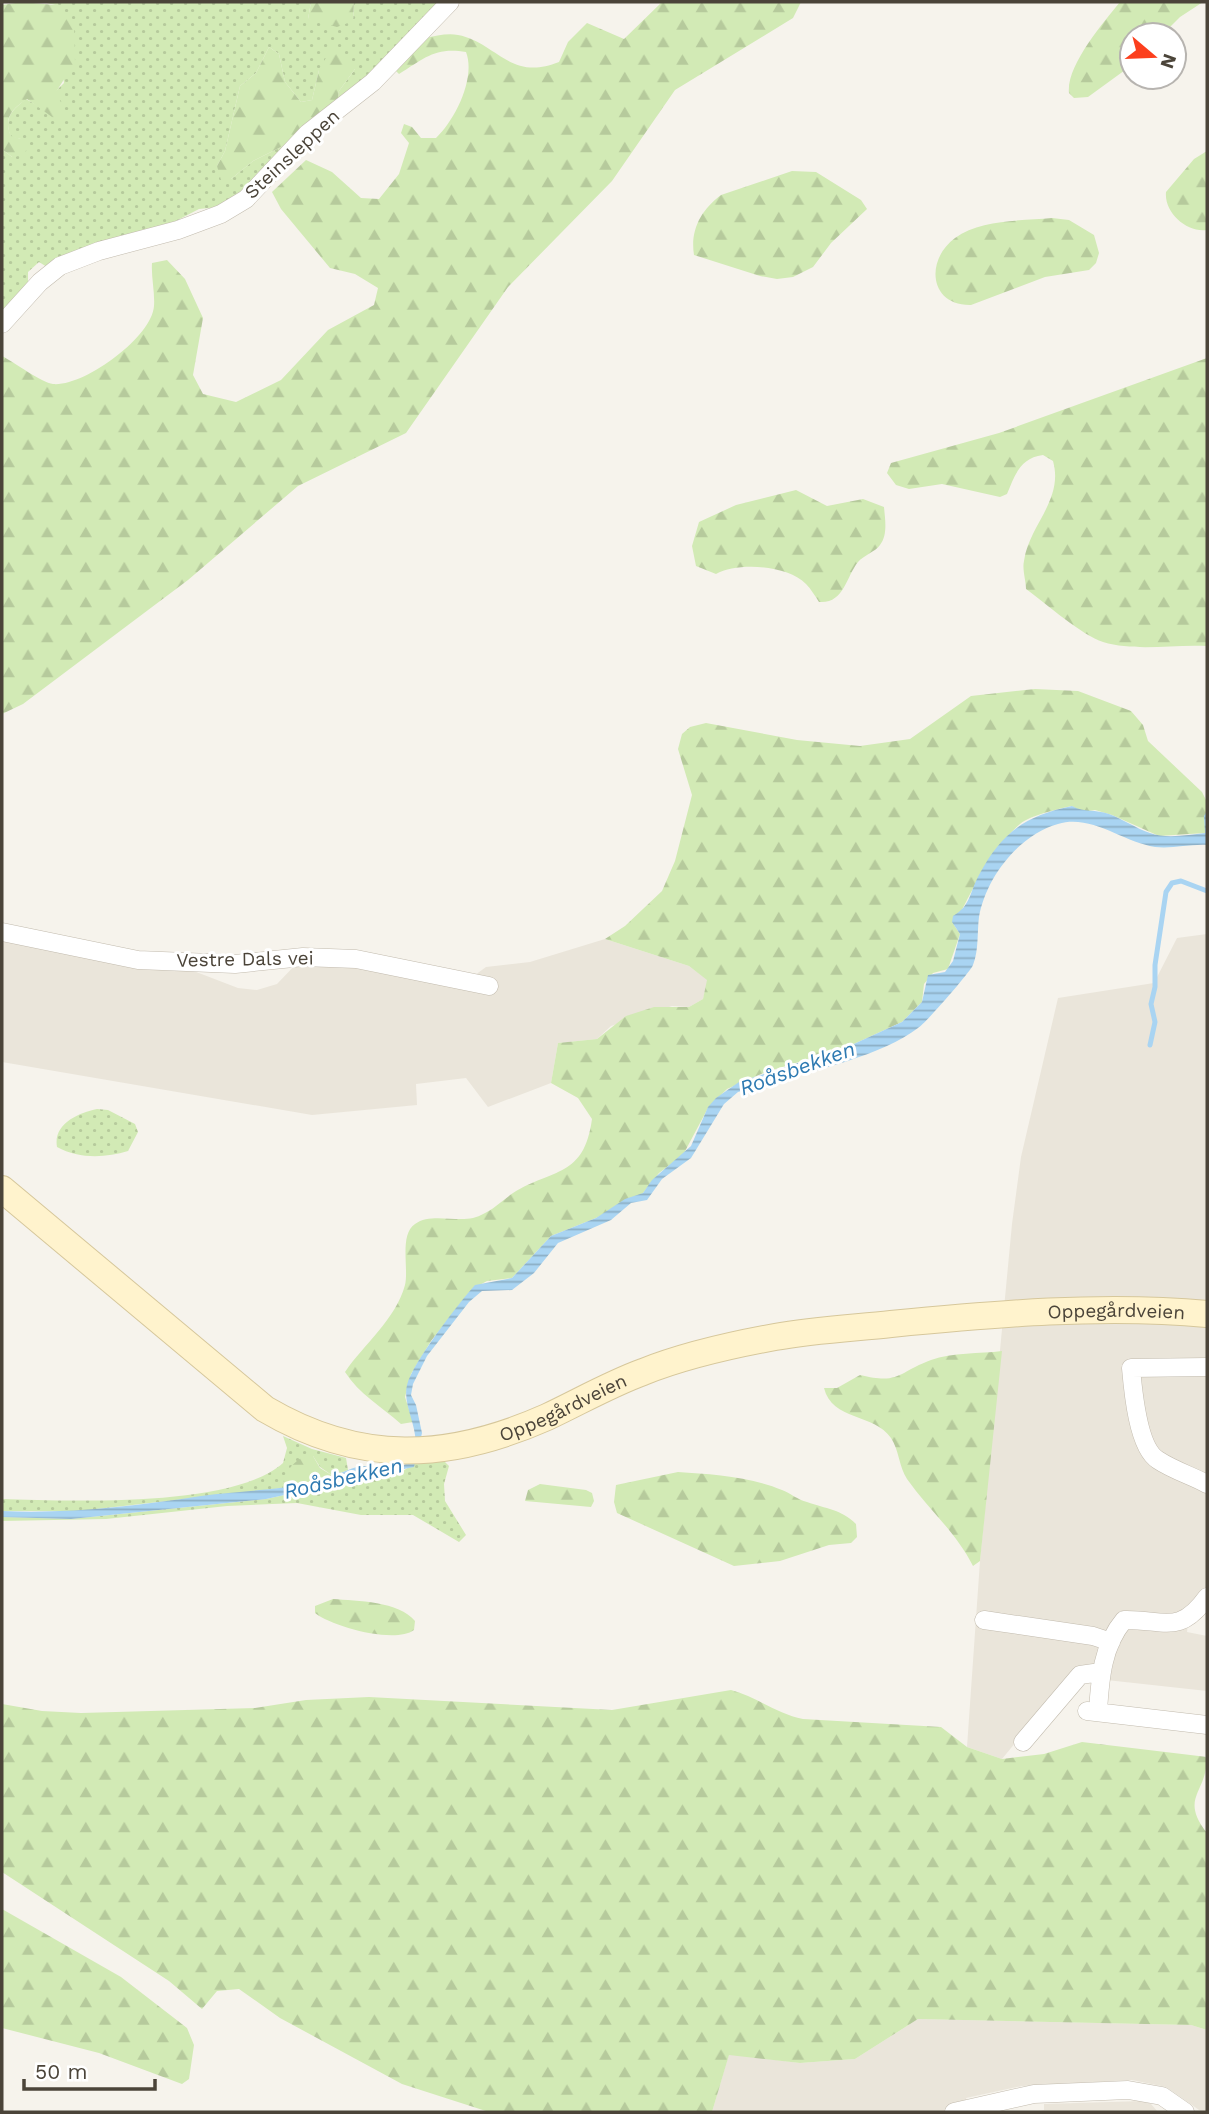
<svg xmlns="http://www.w3.org/2000/svg" width="1209" height="2114" viewBox="0 0 1209 2114" font-family="'Work Sans',sans-serif">
<style>
.residential{fill:#eae5da}
.grass{fill:url(#grass-dots)}
.forest{fill:url(#forest-firs)}
.water{fill:url(#water-rules)}
.lines{fill:none;stroke-linecap:round;stroke-linejoin:round}
.stream{stroke:#a9d4f2;stroke-width:5}
.minor-casing{stroke:#c2bbae;stroke-width:19}
.secondary-casing{stroke:#d6c79b;stroke-width:28}
.minor{stroke:#fff;stroke-width:18}
.secondary{stroke:#fff3cd;stroke-width:26}
.labels{text-anchor:middle;dominant-baseline:central;stroke-width:6;stroke-linejoin:round;paint-order:stroke}
.street-label{font-size:19px;fill:#4b4439;stroke:#fff}
.water-label{font-size:21px;font-style:italic;fill:#2e7ab2;stroke:#fff}
</style>
<defs>
<pattern id="grass-dots" width="8" height="8" patternUnits="userSpaceOnUse" patternTransform="scale(1.75)"><rect width="8" height="8" fill="#d2eab5"/><path d="M2 2h.1M6 6h.1" fill="none" stroke="#b6ca9c" stroke-width="1.8" stroke-linecap="round"/></pattern>
<pattern id="forest-firs" width="22" height="20" patternUnits="userSpaceOnUse" patternTransform="scale(1.75)"><rect width="22" height="20" fill="#d2eab5"/><path d="M5 1l3.5 6h-7zM16 11l3.5 6h-7z" fill="#b6ca9c"/></pattern>
<pattern id="water-rules" width="6" height="5" patternUnits="userSpaceOnUse" patternTransform="scale(1.75)"><rect width="6" height="5" fill="#a9d4f2"/><path d="M0 2.5h6" fill="none" stroke="#8caec5"/></pattern>
</defs>
<rect width="100%" height="100%" fill="#f6f3ec"/>
<path class="residential" d="M 1207,934 L 1207,1588 L 1190,1611 L 1187,1632 L 1207,1636 L 1207,1691 L 1070,1676 L 1002,1759 L 967,1747 L 980,1561 L 1012,1224 L 1021,1157 L 1058,998 L 1154,983 L 1177,938 Z
M 2,939 L 191,970 L 238,988 L 257,990 L 277,984 L 299,961 L 330,960 L 460,986 L 486,967 L 530,962 L 605,939 L 689,966 L 708,980 L 703,999 L 689,1007 L 672,1006 L 611,1026 L 597,1039 L 558,1043 L 551,1083 L 488,1107 L 466,1078 L 416,1084 L 417,1105 L 312,1115 L 2,1062 Z
M 918,2019 L 1191,2025 L 1207,2030 L 1207,2112 L 1202,2112 L 1166,2087 L 1132,2080 L 1022,2086 L 966,2098 L 968,2112 L 712,2112 L 729,2054 L 800,2063 L 855,2059 Z
M 1143,2101 L 1151,2104 L 1158,2112 L 1032,2112 L 1044,2110 L 1044,2104 Z"/>
<path class="grass" d="M 43,2 L 311,2 L 308,19 L 353,20 L 354,2 L 442,2 L 390,57 L 337,104 L 339,91 L 355,69 L 319,70 L 312,100 L 301,102 L 285,82 L 279,54 L 269,47 L 256,73 L 240,86 L 225,151 L 217,166 L 231,179 L 253,161 L 289,143 L 253,185 L 219,207 L 199,209 L 174,222 L 47,267 L 39,262 L 28,272 L 28,285 L 2,315 L 2,149 L 12,157 L 21,139 L 11,137 C 3,118 12,110 26,99 L 40,107 L 64,83 L 55,5 Z
M 97,1109 L 108,1110 L 135,1124 L 138,1132 L 128,1151 C 105,1158 79,1159 57,1147 C 53,1124 78,1113 97,1109 Z
M 283,1436 L 312,1449 L 346,1458 L 348,1470 L 333,1476 L 320,1467 L 313,1456 L 283,1482 L 283,1488 L 79,1511 L 2,1511 L 2,1499 C 69,1501 233,1508 283,1463 L 287,1448 Z
M 433,1460 L 445,1462 L 449,1466 L 444,1484 L 445,1501 L 466,1535 L 459,1542 L 413,1515 L 361,1515 L 297,1503 L 227,1506 L 106,1519 L 2,1521 L 2,1517 L 71,1519 L 266,1499 L 303,1491 L 328,1490 L 353,1479 L 403,1471 L 418,1461 Z"/>
<path class="forest" d="M 22,2 L 55,5 L 74,22 L 75,62 L 56,92 L 67,115 L 59,122 L 27,99 C 12,109 3,118 11,136 L 21,139 L 27,145 L 25,155 L 12,157 L 2,149 L 2,5 Z
M 311,2 L 354,2 L 353,21 L 337,27 L 308,19 Z
M 662,2 L 801,2 L 793,18 L 675,90 L 612,181 L 508,287 L 406,433 L 298,486 L 188,580 L 23,704 L 2,714 L 2,356 C 14,362 42,383 53,384 C 84,387 152,337 154,306 C 155,292 151,277 152,263 L 167,260 L 185,279 L 203,318 L 193,375 L 203,394 L 236,402 L 281,380 L 328,330 L 374,305 L 378,288 L 355,274 L 330,268 L 281,209 L 272,192 L 306,160 L 332,172 L 361,198 L 379,199 L 399,174 L 409,143 L 401,133 L 404,124 L 412,127 L 421,138 L 436,138 C 455,120 476,78 466,52 C 435,47 425,58 399,74 L 396,71 L 425,38 C 436,36 447,33 458,35 C 496,42 510,82 559,62 L 568,42 L 587,23 L 624,39 Z
M 1120,2 L 1203,2 L 1180,17 L 1162,35 L 1132,35 L 1132,65 L 1088,97 L 1074,98 L 1069,93 C 1066,66 1103,23 1120,2 Z
M 269,47 L 279,54 L 285,82 L 301,102 L 312,100 L 319,70 L 332,47 L 348,56 L 355,69 L 339,91 L 337,104 L 289,143 L 253,161 L 231,179 L 221,180 L 217,166 L 225,151 L 240,86 L 256,73 Z
M 1207,151 L 1207,230 C 1187,233 1164,213 1166,192 L 1194,159 Z
M 792,171 L 816,172 L 861,200 L 867,209 L 831,243 L 813,267 L 793,277 L 777,279 L 760,276 L 694,255 C 690,230 701,210 721,195 Z
M 1052,218 L 1069,220 L 1094,235 L 1099,253 L 1096,263 L 1089,270 L 1045,277 L 971,305 C 929,306 925,260 955,238 C 981,219 1022,221 1052,218 Z
M 1207,358 L 1207,646 C 1173,644 1137,652 1103,642 C 1083,636 1045,603 1026,589 C 1026,581 1022,569 1024,561 C 1029,525 1064,500 1053,461 L 1043,455 C 1020,458 1015,475 1007,494 L 1000,497 L 942,484 L 909,489 L 896,485 L 887,473 L 891,463 L 999,433 Z
M 796,490 L 827,506 L 863,499 L 884,507 C 885,519 888,535 880,545 C 875,552 864,555 858,562 C 846,577 844,604 819,602 C 815,596 811,589 806,584 C 787,565 738,562 716,574 L 696,566 L 692,546 L 699,522 L 736,505 Z
M 1035,689 L 1078,691 L 1131,711 L 1143,725 L 1148,741 L 1202,792 L 1207,802 L 1205,833 L 1159,836 L 1112,815 L 1095,810 L 1082,812 L 1072,806 C 1058,809 1031,815 1020,824 C 989,851 973,890 954,925 L 960,934 L 948,969 L 933,973 L 924,984 L 922,1002 L 902,1022 L 845,1048 L 766,1072 L 727,1089 L 708,1108 L 683,1155 L 659,1173 L 643,1193 L 596,1218 L 551,1236 L 512,1278 L 487,1281 L 472,1289 L 431,1341 L 411,1374 L 405,1397 L 413,1422 L 401,1424 C 381,1406 359,1394 345,1372 C 364,1344 396,1319 405,1285 C 409,1268 399,1235 415,1224 C 430,1213 455,1222 473,1218 C 490,1213 499,1203 513,1193 C 553,1168 584,1178 592,1119 L 578,1098 L 551,1083 L 558,1043 L 597,1039 L 626,1016 L 654,1007 L 689,1007 L 703,999 L 707,980 L 689,966 L 605,939 L 625,926 L 662,891 L 675,861 L 692,795 L 678,749 L 682,734 L 690,727 L 706,723 L 797,740 L 860,746 L 910,739 L 971,696 Z
M 1002,1351 L 980,1561 L 973,1566 C 956,1532 928,1509 907,1479 C 899,1467 899,1450 891,1438 C 874,1413 832,1421 824,1388 L 837,1388 L 860,1375 C 900,1385 898,1372 931,1360 C 952,1352 980,1354 1002,1351 Z
M 306,1455 L 313,1456 L 320,1468 L 333,1476 L 283,1488 C 282,1474 294,1461 306,1455 Z
M 678,1472 C 711,1474 751,1477 782,1490 C 790,1493 798,1500 807,1502 C 826,1509 841,1509 856,1524 L 857,1537 L 851,1543 L 829,1545 L 780,1561 L 734,1566 L 617,1513 L 614,1502 L 616,1485 Z
M 540,1484 L 586,1490 L 592,1493 L 594,1501 L 591,1507 L 525,1501 L 528,1490 Z
M 333,1599 C 357,1601 399,1601 415,1621 L 414,1630 C 395,1644 333,1627 315,1613 L 315,1606 Z
M 731,1690 C 757,1697 777,1714 803,1719 L 941,1727 L 967,1747 L 1002,1759 L 1044,1754 L 1082,1742 L 1207,1757 C 1207,1794 1179,1797 1207,1833 L 1207,2030 L 1191,2025 L 918,2019 L 855,2059 L 800,2063 L 729,2055 L 712,2112 L 489,2112 L 402,2084 L 280,2018 L 239,1989 L 217,1991 L 202,2009 L 169,1981 L 2,1872 L 2,1704 L 42,1711 L 81,1713 L 255,1708 L 306,1700 L 369,1697 L 612,1710 Z
M 2,1909 L 121,1977 L 187,2028 L 194,2045 L 189,2079 L 182,2084 L 99,2053 L 2,2028 Z"/>
<path class="water" d="M 1072,806 C 1085,813 1095,809 1109,814 C 1123,819 1135,828 1150,833 C 1166,839 1188,835 1205,833 L 1204,816 L 1207,811 L 1207,845 C 1190,844 1172,849 1155,847 C 1122,842 1092,814 1058,824 C 1019,835 986,877 979,917 C 977,932 979,950 973,965 C 971,971 926,1023 918,1028 C 878,1059 788,1077 738,1092 L 724,1104 L 691,1158 L 662,1179 L 647,1200 L 631,1203 L 611,1220 L 558,1243 L 534,1273 L 512,1290 L 482,1291 L 469,1302 L 427,1356 L 413,1384 L 411,1395 L 416,1405 L 422,1433 L 414,1467 L 353,1479 L 328,1490 L 303,1491 L 266,1499 L 71,1519 L 2,1517 L 2,1511 C 69,1514 135,1506 201,1496 C 242,1490 282,1491 322,1480 C 334,1477 345,1470 357,1467 C 371,1463 397,1474 408,1462 C 428,1438 401,1410 407,1385 C 413,1362 458,1304 475,1285 L 512,1278 L 551,1236 L 596,1218 L 625,1199 L 643,1193 L 652,1180 L 691,1146 L 708,1107 L 716,1098 L 739,1082 L 845,1048 L 902,1022 L 922,1002 L 928,975 L 945,972 L 953,961 L 960,934 L 952,922 L 953,916 C 971,906 970,891 979,875 C 1002,832 1025,816 1072,806 Z"/>
<g class="lines">
<path class="stream" d="M 1150,1045 L 1155,1022 L 1151,1004 L 1155,987 L 1155,965 L 1166,892 L 1172,883 L 1181,881 L 1207,891"/>
<g class="minor-casing">
<path id="minor" d="M 2,324 L 40,282 L 60,266 L 99,251 L 178,230 L 221,214 L 246,199 L 308,133 L 373,82 L 450,2
M 2,932 L 138,960 L 235,964 L 303,957 L 356,959 L 489,986
M 1207,1367 L 1131,1368 C 1133,1391 1138,1448 1158,1460 C 1173,1470 1192,1476 1207,1484
M 984,1620 L 1093,1636 L 1111,1642
M 1087,1711 L 1207,1725
M 1098,1711 C 1100,1680 1102,1646 1124,1620 C 1164,1619 1179,1636 1207,1597
M 1023,1742 L 1080,1675 L 1101,1672
M 954,2112 L 1034,2094 L 1128,2090 L 1162,2096 L 1185,2112"/>
</g>
<g class="secondary-casing">
<g id="secondary">
<path id="s1" d="M 2,1189 L 265,1409 C 360,1465 448,1461 547,1417 C 579,1402 610,1384 643,1372 C 685,1355 731,1345 775,1337 C 813,1330 853,1328 891,1324 C 995,1314 1103,1304 1207,1314"/>
</g>
</g>
<use href="#minor" class="minor"/>
<use href="#secondary" class="secondary"/>
</g>
<g class="labels">
<g class="street-label">
<text transform="translate(292 154) rotate(-43)">Steinsleppen</text>
<text transform="translate(245 959) rotate(-1)">Vestre Dals vei</text>
<text stroke="none"><textPath href="#s1" startOffset="1223">Oppegårdveien</textPath></text>
<text stroke="none"><textPath href="#s1" startOffset="656">Oppegårdveien</textPath></text>
</g>
<g class="water-label">
<text transform="translate(797 1068) rotate(-20)">Roåsbekken</text>
<text transform="translate(343 1478) rotate(-13)">Roåsbekken</text>
</g>
</g>
<rect width="1209" height="2114" fill="none" stroke="#4b4439" stroke-width="7"/>
<g transform="translate(1153 56) rotate(109)"><circle r="33" fill="#ffffff" stroke="#b7b4b0" stroke-width="2"/>
<path d="M0-5L12 26L0 18L-12 26Z" fill="#fc3f1d"/>
<text y="-10" font-size="19" font-weight="bold" text-anchor="middle" fill="#4b4439">N</text>
</g>
<path d="M24 2079v10h131v-10" fill="none" stroke="#4b4439" stroke-width="3.5"/>
<text x="35" y="2079" font-size="21" fill="#4b4439" stroke="#ffffff" stroke-width="5" paint-order="stroke">50 m</text>
</svg>
